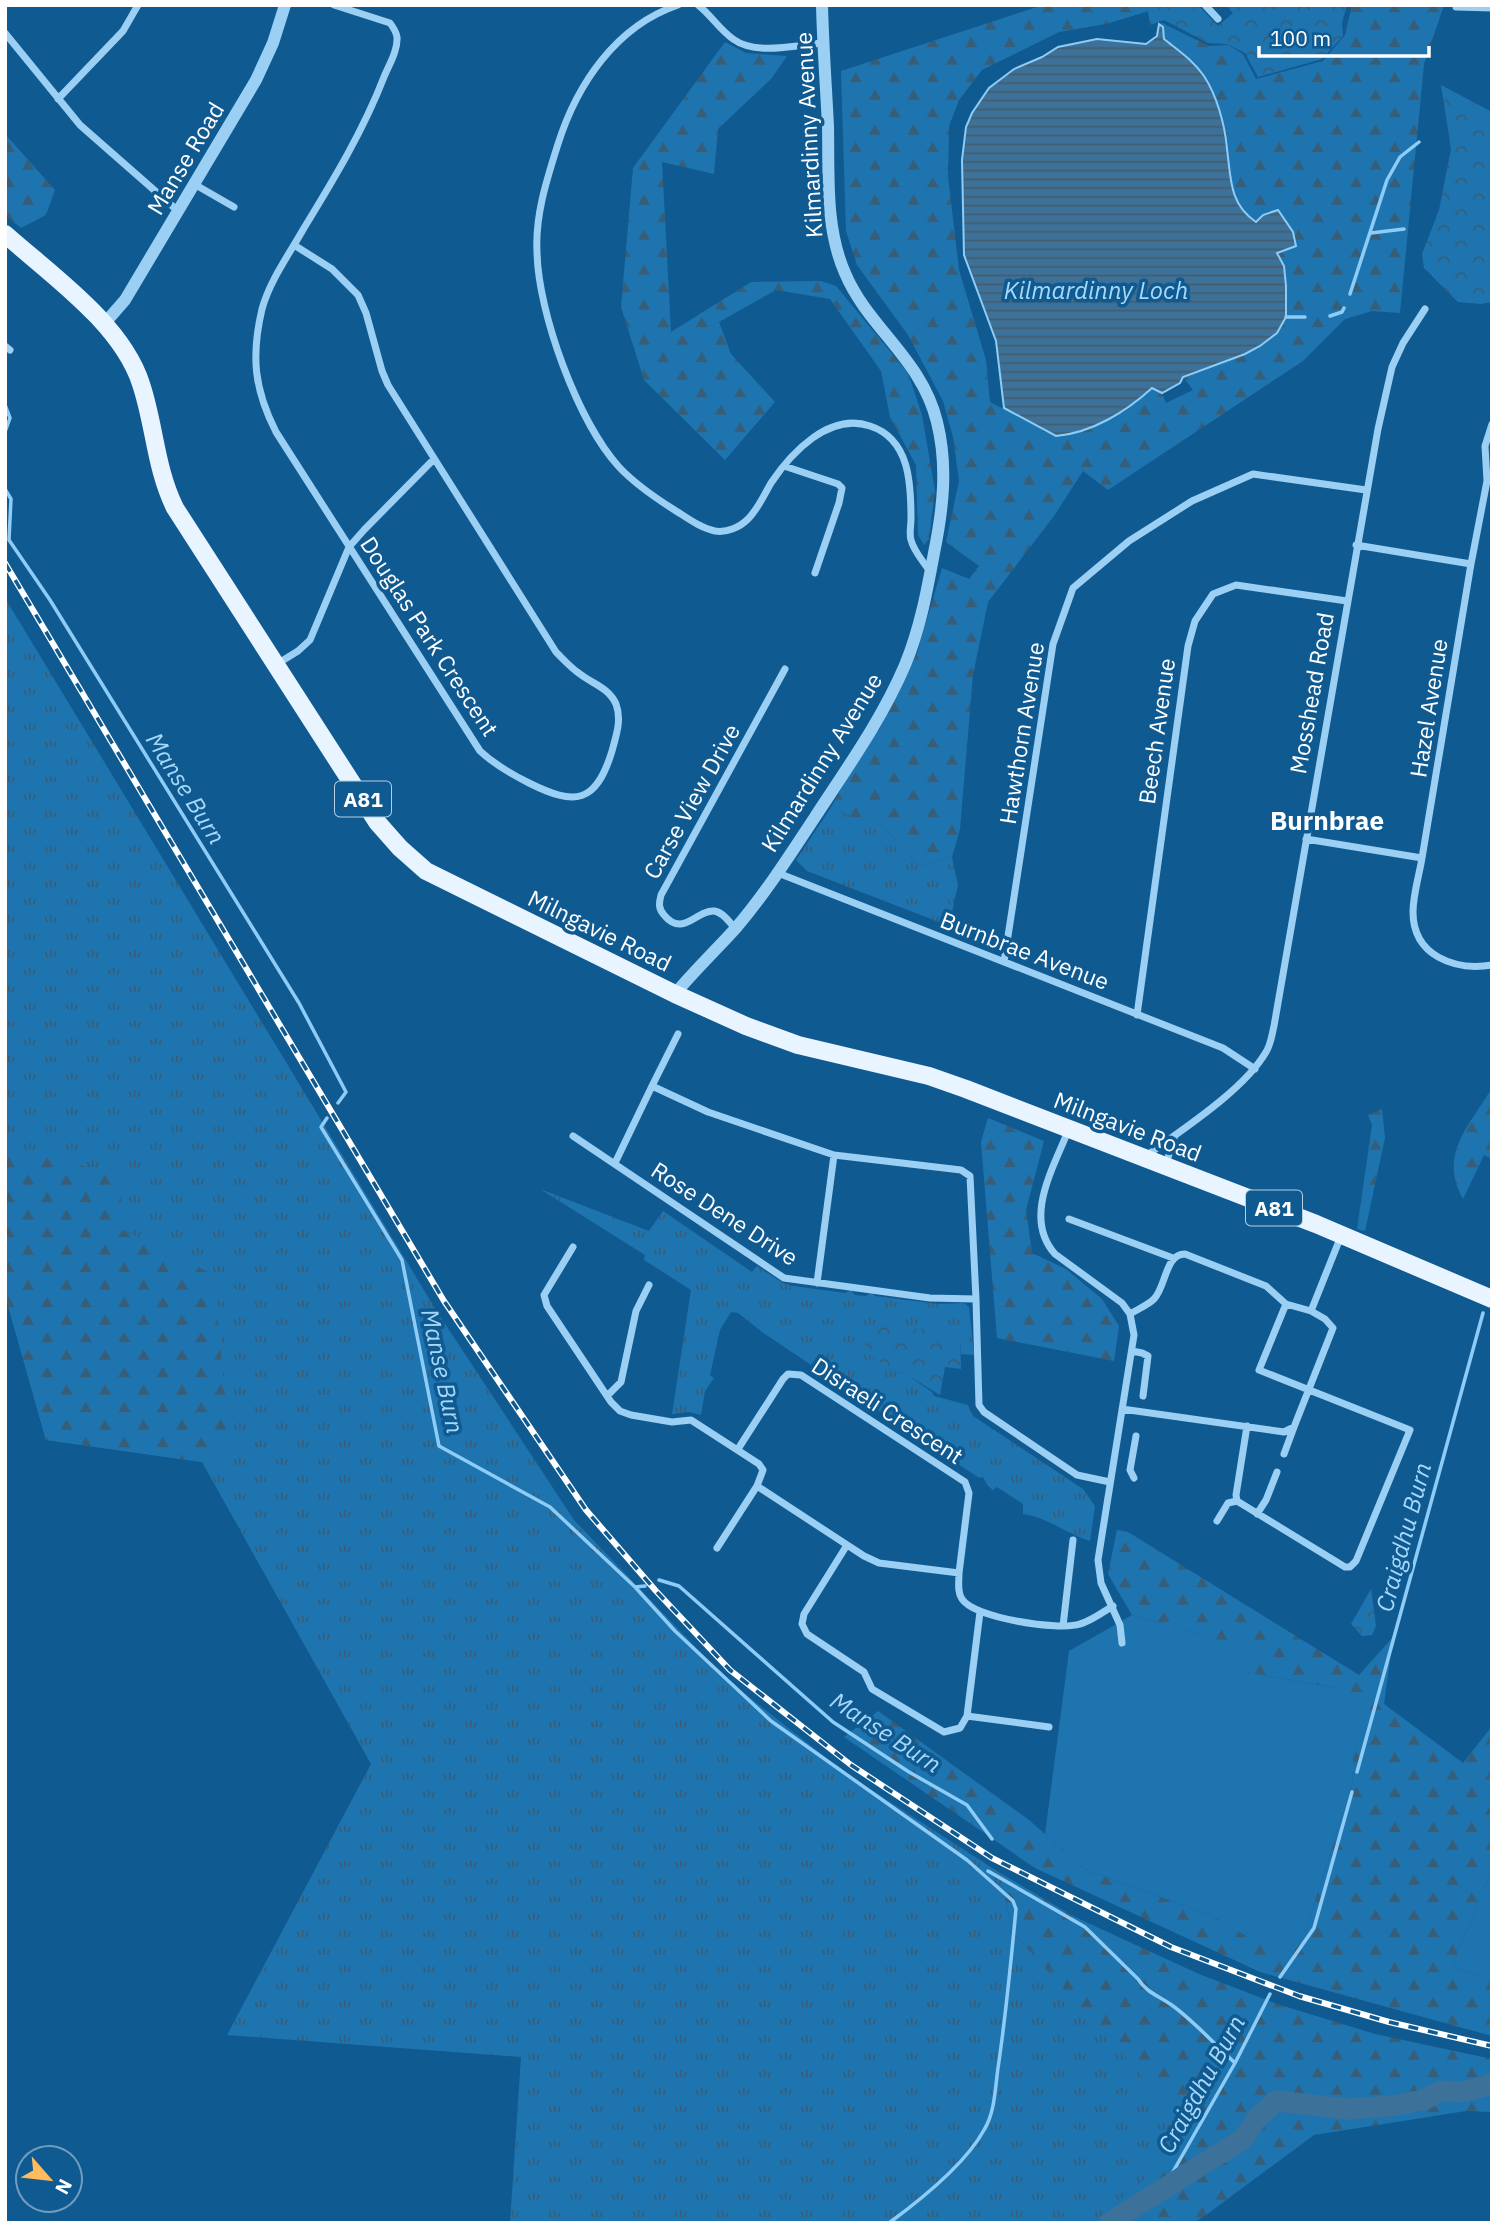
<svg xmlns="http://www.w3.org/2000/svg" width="1497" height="2228" viewBox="0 0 1497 2228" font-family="'IBM Plex Sans',sans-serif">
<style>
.grass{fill:url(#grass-tufts)}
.forest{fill:url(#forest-firs)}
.park{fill:url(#park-crowns)}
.garden{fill:#1e74af}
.water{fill:url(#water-rules);stroke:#8dccf7;stroke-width:2}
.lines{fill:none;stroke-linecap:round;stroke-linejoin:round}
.stream{stroke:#8dccf7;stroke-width:3.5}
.river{stroke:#3c729a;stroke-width:21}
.minor{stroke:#9bcff3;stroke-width:7}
.tertiary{stroke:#9bcff3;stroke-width:12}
.primary{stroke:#e8f4ff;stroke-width:18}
.rail-casing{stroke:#fff;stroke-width:6}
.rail{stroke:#105a92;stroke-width:3.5;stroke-dasharray:10;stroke-linecap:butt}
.labels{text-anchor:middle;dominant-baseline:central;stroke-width:7;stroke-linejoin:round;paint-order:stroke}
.shield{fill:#105a92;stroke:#b7cede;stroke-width:2}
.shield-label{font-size:21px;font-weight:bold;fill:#fff}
.street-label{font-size:23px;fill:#fff;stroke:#105a92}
.water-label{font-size:24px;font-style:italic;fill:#a7d8fa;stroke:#105a92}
.quarter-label{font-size:26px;font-weight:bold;fill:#fff;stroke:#105a92}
</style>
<defs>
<pattern id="grass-tufts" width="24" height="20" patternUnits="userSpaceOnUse" patternTransform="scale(1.75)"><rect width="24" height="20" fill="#1e74af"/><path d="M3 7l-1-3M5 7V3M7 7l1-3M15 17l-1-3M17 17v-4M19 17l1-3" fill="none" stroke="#375e79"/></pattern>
<pattern id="forest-firs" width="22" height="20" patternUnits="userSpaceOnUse" patternTransform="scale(1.75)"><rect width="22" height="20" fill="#1e74af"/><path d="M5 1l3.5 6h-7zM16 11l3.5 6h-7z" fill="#375e79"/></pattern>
<pattern id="park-crowns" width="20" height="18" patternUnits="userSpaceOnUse" patternTransform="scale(1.75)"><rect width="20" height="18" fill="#1e74af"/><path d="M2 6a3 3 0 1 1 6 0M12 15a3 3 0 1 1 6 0" fill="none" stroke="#375e79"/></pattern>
<pattern id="water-rules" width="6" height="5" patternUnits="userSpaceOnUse" patternTransform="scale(1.75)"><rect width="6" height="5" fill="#3c729a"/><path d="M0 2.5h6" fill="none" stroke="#465b6b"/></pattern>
</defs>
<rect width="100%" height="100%" fill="#105a92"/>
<path class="grass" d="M 5,598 L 436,1310 L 574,1520 L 725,1678 L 845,1773 L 1000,1873 L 1012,1931 L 1182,2119 L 1144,2179 L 1093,2223 L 510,2223 L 521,2057 L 227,2035 L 371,1764 L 202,1462 L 46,1440 L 5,1295 Z
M 830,809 L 883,826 L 919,866 L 952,857 L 958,885 L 949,926 L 807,871 L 796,860 Z
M 540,1189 L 649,1231 L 663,1211 L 752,1272 L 757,1266 L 783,1283 L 793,1286 L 845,1293 L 851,1290 L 855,1295 L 865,1296 L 872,1293 L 875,1296 L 939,1304 L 964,1303 L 969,1307 L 974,1355 L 961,1354 L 960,1339 L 884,1325 L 873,1328 L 889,1369 L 909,1376 L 932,1392 L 934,1396 L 968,1405 L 973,1416 L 1083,1489 L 1095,1506 L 1090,1541 C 1065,1533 1049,1518 1023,1514 L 1023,1504 L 997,1487 L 993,1490 L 988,1486 L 983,1477 L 979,1478 L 762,1332 L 738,1313 L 731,1312 L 720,1330 L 710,1375 L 714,1378 L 705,1391 L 701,1415 L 689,1412 L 672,1414 L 691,1290 L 644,1260 L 645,1255 Z"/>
<path class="forest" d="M 1043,5 L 1148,5 L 1149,11 L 1106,24 L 1059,32 L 982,70 L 959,100 L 949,126 L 948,176 L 959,270 L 986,360 L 990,402 L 1056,436 C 1089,433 1128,410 1152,388 L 1162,393 L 1166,403 L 1193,390 L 1183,377 L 1245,354 L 1286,317 L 1284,266 L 1276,252 L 1293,232 L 1278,210 L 1256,222 C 1229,203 1232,178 1227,149 C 1225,135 1211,88 1204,76 C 1193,60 1178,51 1164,39 L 1163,27 L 1159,24 L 1162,23 L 1209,46 L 1228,45 L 1243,54 L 1256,79 L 1323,61 L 1345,35 L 1352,5 L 1444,5 L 1424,64 L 1400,313 L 1372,311 L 1345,319 L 1303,361 L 1108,490 L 1083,471 L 1054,516 L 988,602 L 973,675 L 960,829 L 952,857 L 919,866 L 883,826 L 830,809 L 917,653 L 942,568 L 969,579 L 979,566 L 946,542 L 959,481 L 953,437 L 943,401 L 908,335 L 857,265 L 846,231 L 841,71 Z
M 725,42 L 746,53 L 787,56 L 771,79 L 718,129 L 714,174 L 662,162 L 671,332 L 751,282 L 821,281 L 836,286 L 908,373 L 922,415 L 935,491 L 929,539 L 924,545 L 918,535 L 916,465 L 890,417 L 881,371 L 830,299 L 776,290 L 719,322 L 731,354 L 775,402 L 725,460 L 644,380 L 621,307 L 633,168 Z
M 5,134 L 55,190 L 46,215 L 21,228 L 5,215 Z
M 1492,1088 L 1492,1159 L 1484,1155 L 1463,1199 C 1438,1155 1469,1126 1492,1088 Z
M 1382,1109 L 1385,1138 L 1365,1231 L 1357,1229 L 1372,1125 L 1368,1115 Z
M 988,1118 L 1044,1141 L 1026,1210 L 1032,1253 L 1066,1269 L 1102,1299 L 1119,1326 L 1114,1361 L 997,1338 L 981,1142 Z
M 12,1149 L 120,1175 L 123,1230 L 214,1275 L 230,1452 L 202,1462 L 46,1440 L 5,1295 L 5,1158 Z
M 1117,1530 L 1128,1532 L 1359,1675 L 1393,1637 L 1384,1704 L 1463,1763 L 1492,1726 L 1492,1869 L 1452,1966 L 1492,1982 L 1492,2036 L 1260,1972 L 1035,1868 L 844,1737 L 878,1711 L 1029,1820 L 1086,1870 L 1210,1915 L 1284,1957 L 1306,1930 L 1352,1785 L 1354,1752 L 1364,1734 L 1335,1697 L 1337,1688 L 1246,1672 L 1249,1649 L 1132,1615 L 1108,1574 Z
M 1000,1873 L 1075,1917 L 1199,1974 L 1277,2004 L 1375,2034 L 1492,2059 L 1492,2112 L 1466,2111 L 1314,2135 L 1206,2215 L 1193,2223 L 1093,2223 L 1144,2179 L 1181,2119 L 1012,1931 Z"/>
<path class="park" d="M 1147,5 L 1198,5 L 1218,26 L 1233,13 L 1226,5 L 1347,5 L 1342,23 L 1343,36 L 1322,59 L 1258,77 L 1245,53 L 1227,44 L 1208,43 L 1164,20 L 1150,25 Z
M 1441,85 L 1492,112 L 1492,302 L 1481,304 L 1458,302 L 1424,268 L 1422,254 L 1439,210 L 1451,149 Z
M 884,1325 L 960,1334 L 961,1369 L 945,1367 L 940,1395 L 909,1376 L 889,1369 L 866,1352 L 864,1349 C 866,1334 868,1327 884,1325 Z
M 1371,1589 L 1376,1626 L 1372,1635 L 1362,1636 L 1351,1624 Z"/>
<path class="garden" d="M 1132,1615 L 1250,1649 L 1246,1672 L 1337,1688 L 1336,1697 L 1366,1709 L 1364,1734 L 1354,1752 L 1352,1785 L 1306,1930 L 1284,1958 L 1210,1915 L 1086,1870 L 1045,1834 L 1069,1651 Z
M 1492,1869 L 1492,1982 L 1452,1966 Z"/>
<path class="water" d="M 1159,24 L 1163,27 L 1164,39 C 1179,51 1193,60 1204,76 C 1217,96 1225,125 1227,149 C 1231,178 1229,204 1256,222 L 1263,215 L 1278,210 L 1293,232 L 1296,246 L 1277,253 L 1284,266 L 1286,286 L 1286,317 L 1277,333 L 1260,346 L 1245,354 L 1183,377 L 1180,383 L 1162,393 L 1152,388 C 1127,411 1092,433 1056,436 L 1004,408 L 996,341 L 964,255 L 962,160 L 966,127 L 972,113 L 989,88 L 1014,69 L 1042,57 L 1058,47 L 1097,39 L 1146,44 L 1157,36 Z"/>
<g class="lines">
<path class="stream" d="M 1371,233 L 1404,229
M 1350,294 L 1387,180 L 1400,157 L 1419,142
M 1330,316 L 1342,312 L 1344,308
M 1286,317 L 1305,317
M 5,405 L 10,418 L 5,432
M 5,489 L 11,499 L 9,540 L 50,600 L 299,1003 L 346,1092 L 338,1103
M 327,1118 L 321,1127 L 402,1260 L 439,1446 L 550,1507 L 635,1587 L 675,1631 L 771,1721 L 967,1860 L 1013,1901 L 1016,1909 C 1011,1962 1006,2015 998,2068 C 995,2089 995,2112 984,2130 C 966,2163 919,2201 889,2223
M 659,1580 L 679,1586 L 833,1722 L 909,1772 L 967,1805 L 992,1839
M 635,1587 L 645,1586
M 1357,1772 L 1483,1313
M 988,1871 L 1085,1927 L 1138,1979 C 1147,1993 1159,1996 1173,2006 C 1195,2022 1215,2045 1235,2063
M 1280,1977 L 1314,1928 L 1352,1792
M 1162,2191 L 1235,2063 L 1270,1994"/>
<path class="river" d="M 1109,2223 L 1243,2139 L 1257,2118 L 1276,2101 L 1348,2109 L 1390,2106 L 1423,2100 L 1442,2091 L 1464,2092 L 1492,2084"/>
<path class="minor" d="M 678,5 C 616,26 577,84 558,144 C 547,179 535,215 537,252 C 538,313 578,422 619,467 C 635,484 654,497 673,509 C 686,517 700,528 715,531 C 727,533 740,527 748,519 C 758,509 764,495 771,483 C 791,453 829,412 870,426 C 910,439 911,484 911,519 C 911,526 909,534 911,540 C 914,552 924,562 930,572
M 698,5 C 711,15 719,29 733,39 C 756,56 796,45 823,43
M 1205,5 L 1218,19
M 1456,7 L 1492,8
M 5,33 L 80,125 L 178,211
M 58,99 L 123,31 L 138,5
M 194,184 L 234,207
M 294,245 L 332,269 L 358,295 L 366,313 L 382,371 L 388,385 L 556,652 C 564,660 571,668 580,674 C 593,684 609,688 616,704 C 622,720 616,736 612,751 C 596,804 575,806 529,783 C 511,774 495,765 480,751 L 276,432 C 254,389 251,356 262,309 C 270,280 290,253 304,228 C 334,179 363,131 384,77 C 389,65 398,50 397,37 C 396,31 393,27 390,23 L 334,5
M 5,346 L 10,350
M 784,466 L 838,484 L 842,488 L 839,503 L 815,573
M 1356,545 L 1471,564 L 1487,481 L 1485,446 L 1492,424
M 277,664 L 298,651 L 310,640 L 349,547 L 364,530 L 434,459
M 1306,839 L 1422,858 C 1419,876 1413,895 1413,912 C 1413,956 1455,971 1492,965
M 1422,858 L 1471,564
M 778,873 L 1223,1048 L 1255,1069
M 735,928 C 729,922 723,912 714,911 C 696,910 683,938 664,915 C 658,908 659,903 661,895 L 785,669
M 1004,962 L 1053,644 L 1073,588 L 1129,541 L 1192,501 L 1253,474 L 1366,490
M 1137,1015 L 1188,646 L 1195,621 L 1213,594 L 1236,585 L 1347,601
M 652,1086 L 678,1034
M 1068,1131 C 1053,1169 1023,1218 1055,1254 L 1122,1303 L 1130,1314 L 1134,1335 L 1098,1560 L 1101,1583 L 1120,1625 L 1122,1643
M 573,1136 L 784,1278 L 930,1298 L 976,1299 L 979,1405 L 984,1412 L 1077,1475 L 1110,1482
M 1146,1156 C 1183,1129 1244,1090 1266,1052 C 1271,1044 1272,1034 1274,1026 L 1378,429 L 1392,367 L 1403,343 L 1425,309
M 615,1163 L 652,1086 L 708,1112 L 834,1155 L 961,1170 L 970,1176 L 976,1299
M 1166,1164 L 1175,1135
M 1069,1219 L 1173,1258
M 573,1247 L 544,1295 L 547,1306 L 611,1402 L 620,1411 L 631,1415 L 672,1422 L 691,1420 L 759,1464 L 763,1470 L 757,1486 L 864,1556 L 879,1563 L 959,1573 C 959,1582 957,1592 962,1599 C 974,1618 1059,1631 1080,1624 C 1091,1621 1103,1612 1113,1606
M 817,1283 L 834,1155
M 1311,1311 L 1341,1236
M 1132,1351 L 1142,1353 L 1148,1356 L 1143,1396
M 607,1396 L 621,1382 L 636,1311 L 649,1285
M 1122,1409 L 1284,1432 L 1294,1427 L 1333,1328 L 1325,1319 L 1311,1311 L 1286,1304 L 1266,1286 L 1185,1254 C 1165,1254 1166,1287 1154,1299 C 1148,1305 1138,1309 1130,1314
M 1247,1426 L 1236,1495 L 1237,1501 L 1345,1567 L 1350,1567 L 1356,1561 L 1410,1430 L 1259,1370 L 1286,1304
M 738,1449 L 783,1379 L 788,1374 L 801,1375 L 965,1482 L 969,1493 L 959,1573
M 1284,1454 L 1294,1427
M 1134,1478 L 1130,1470 L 1136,1436
M 1257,1514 L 1266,1500 L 1277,1472
M 1217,1521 L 1228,1503 L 1237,1501
M 847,1545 L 804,1614 L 802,1624 L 807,1634 L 864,1672 L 872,1689 L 944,1732 L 960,1728 L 967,1716 L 980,1612
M 717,1548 L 757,1486
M 1063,1626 L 1073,1540
M 967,1716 L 1049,1727"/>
<path class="tertiary" d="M 104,324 L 125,300 L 256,80 L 273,43 L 285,5
M 675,994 C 694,971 715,951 735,929 C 765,894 790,855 815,817 C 847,768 882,719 905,665 C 920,629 927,591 934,553 C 943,509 948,466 937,422 C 922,359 868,328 845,273 C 825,228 829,175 828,126 C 826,86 823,46 822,5"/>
<path class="primary" d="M 5,234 C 51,275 122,324 141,384 C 155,426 155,467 175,508 L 377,822 L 400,848 L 426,871 L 675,994 L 746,1026 L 798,1045 L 929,1076 L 966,1089 L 1316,1224 L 1492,1299"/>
<g class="rail-casing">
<path id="rail" d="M 5,563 L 444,1301 L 586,1510 L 656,1591 L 730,1670 L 851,1765 L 992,1858 L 1171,1947 L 1299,1996 L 1389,2022 L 1492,2046"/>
</g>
<use href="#rail" class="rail"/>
</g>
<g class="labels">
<g class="shield">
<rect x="335" y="781.5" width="56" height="35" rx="5"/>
<rect x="1246" y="1190.5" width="56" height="35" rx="5"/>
</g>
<g class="shield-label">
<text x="363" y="799">A81</text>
<text x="1274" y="1208">A81</text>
</g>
<g class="street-label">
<text transform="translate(808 135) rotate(-93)">Kilmardinny Avenue</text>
<text transform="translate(185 158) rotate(-59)">Manse Road</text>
<text transform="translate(430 636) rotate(57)">Douglas Park Crescent</text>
<text transform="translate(1311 693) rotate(-80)">Mosshead Road</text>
<text transform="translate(1428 708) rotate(-81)">Hazel Avenue</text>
<text transform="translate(1156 731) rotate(-82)">Beech Avenue</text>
<text transform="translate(1021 733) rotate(-81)">Hawthorn Avenue</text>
<text transform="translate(821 762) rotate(-58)">Kilmardinny Avenue</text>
<text transform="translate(691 801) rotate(-61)">Carse View Drive</text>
<text transform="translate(600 930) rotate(26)">Milngavie Road</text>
<text transform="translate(1025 950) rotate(21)">Burnbrae Avenue</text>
<text transform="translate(1128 1126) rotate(21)">Milngavie Road</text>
<text transform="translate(725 1213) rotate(33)">Rose Dene Drive</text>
<text transform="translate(888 1410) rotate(33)">Disraeli Crescent</text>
</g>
<g class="water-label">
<text x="1096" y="290">Kilmardinny Loch</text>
<text transform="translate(186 788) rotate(58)">Manse Burn</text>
<text transform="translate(443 1371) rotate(78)">Manse Burn</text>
<text transform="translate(1403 1537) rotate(-75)">Craigdhu Burn</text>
<text transform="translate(886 1732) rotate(33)">Manse Burn</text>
<text transform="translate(1201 2084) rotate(-61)">Craigdhu Burn</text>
</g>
<g class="quarter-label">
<text x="1327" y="820">Burnbrae</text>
</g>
</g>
<rect width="1497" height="2228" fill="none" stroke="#ffffff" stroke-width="14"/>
<g transform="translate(49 2179) rotate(118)"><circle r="33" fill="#105a92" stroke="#709cbe" stroke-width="2"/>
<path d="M0-5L12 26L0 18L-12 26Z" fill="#ffbb5e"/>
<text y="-10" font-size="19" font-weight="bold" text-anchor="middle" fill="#ffffff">N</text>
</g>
<path d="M1259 46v10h170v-10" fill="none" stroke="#ffffff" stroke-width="3.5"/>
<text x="1270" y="46" font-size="21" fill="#ffffff" stroke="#105a92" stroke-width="5" paint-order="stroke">100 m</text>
</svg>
